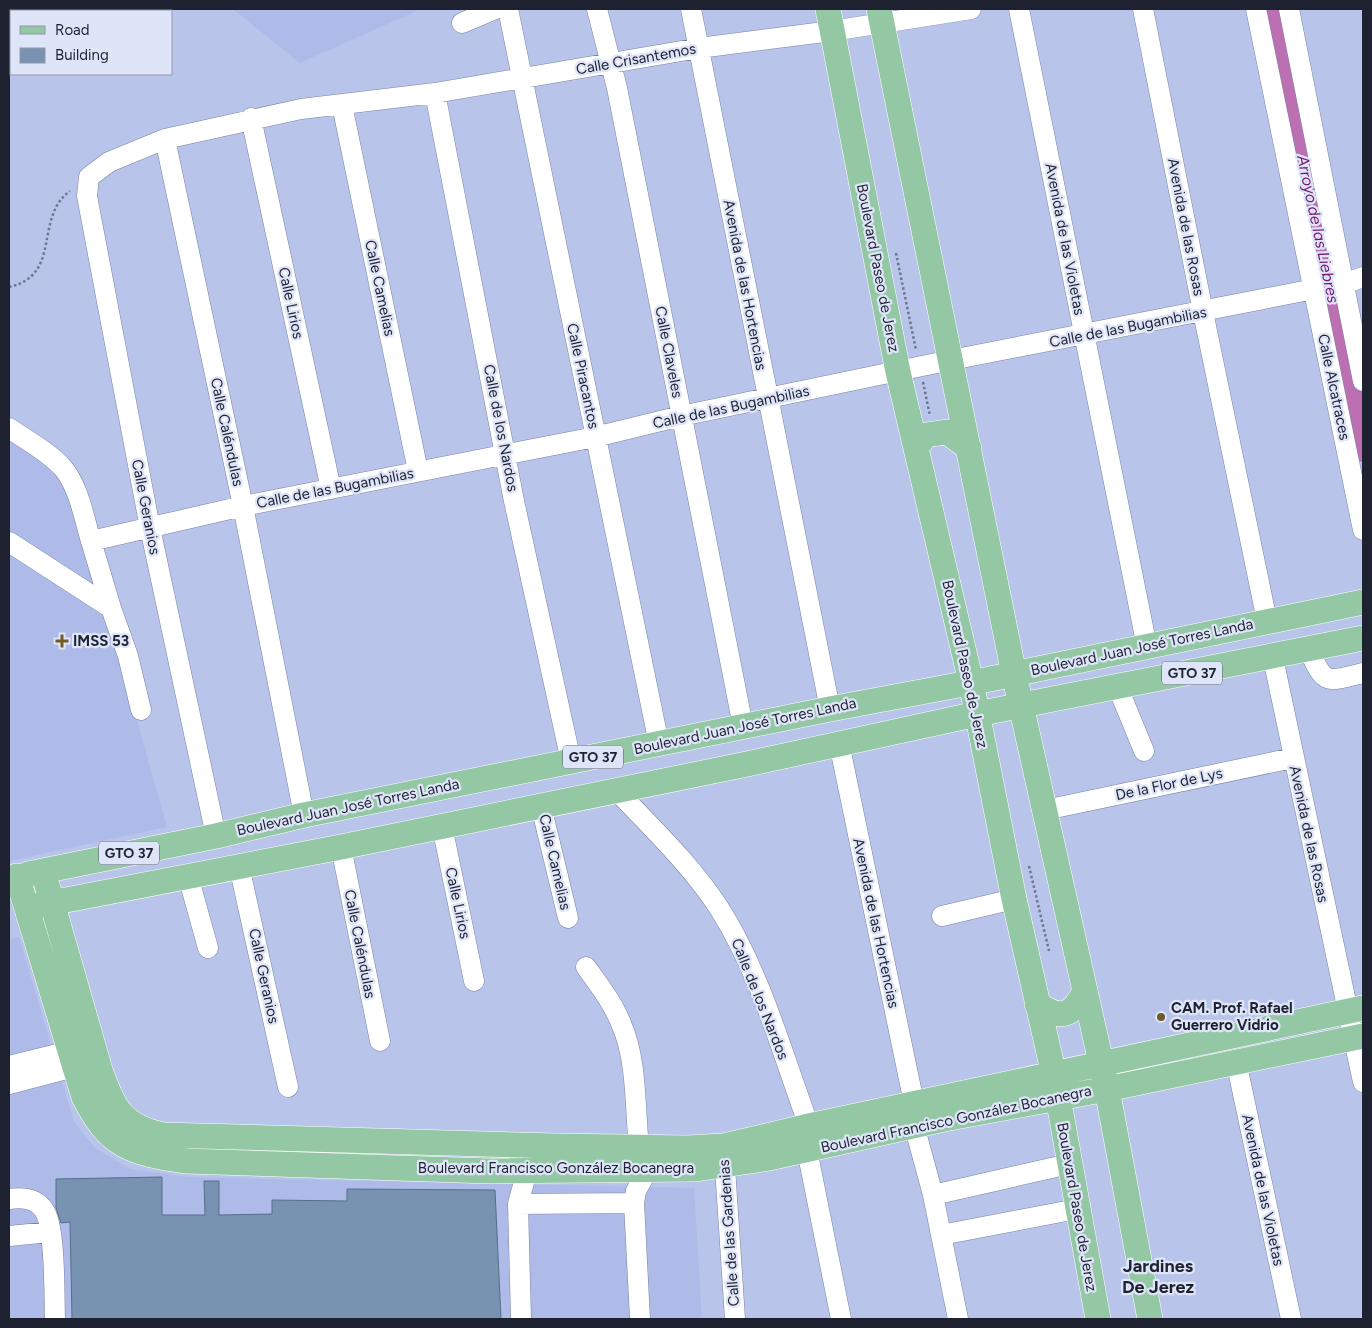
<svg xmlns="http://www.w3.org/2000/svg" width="1372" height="1328" viewBox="0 0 1372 1328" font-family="Figtree,sans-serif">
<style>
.built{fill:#aebbe8}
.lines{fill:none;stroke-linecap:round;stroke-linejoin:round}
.river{stroke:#bc70b2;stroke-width:26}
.building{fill:#7893b2;stroke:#546e8b}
.minor-casing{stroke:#7983a7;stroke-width:21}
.major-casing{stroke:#fff;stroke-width:26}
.path{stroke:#6d758f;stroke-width:2.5;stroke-dasharray:2.5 2.5;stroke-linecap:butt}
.minor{stroke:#fff;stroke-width:20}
.major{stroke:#94c7a4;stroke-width:25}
.poi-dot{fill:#6d5d2b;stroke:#dfe5f9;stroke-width:2}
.labels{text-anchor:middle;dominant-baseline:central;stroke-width:4.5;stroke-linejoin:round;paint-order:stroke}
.shield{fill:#dfe5f9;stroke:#585c6c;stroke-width:1}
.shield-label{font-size:14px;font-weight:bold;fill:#1e2230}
.street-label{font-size:15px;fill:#1e2230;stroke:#dfe5f9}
.poi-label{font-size:15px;font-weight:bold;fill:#1e2230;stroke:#dfe5f9;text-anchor:start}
.water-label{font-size:16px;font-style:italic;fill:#751a6d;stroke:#dfe5f9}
.quarter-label{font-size:18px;font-weight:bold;fill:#1e2230;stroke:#dfe5f9}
</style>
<rect width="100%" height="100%" fill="#b8c4ea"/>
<path class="built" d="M 233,9 L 421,9 L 300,63 Z
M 9,417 L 62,454 L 167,827 L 9,861 Z
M 19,937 L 74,1122 L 95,1148 L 130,1169 L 188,1177 L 694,1188 L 702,1319 L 9,1319 L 9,940 Z"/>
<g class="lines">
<path class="river" d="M 1272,9 L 1363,449"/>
</g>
<path class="building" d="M 162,1177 L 162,1215 L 205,1215 L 204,1181 L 219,1181 L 219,1215 L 272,1214 L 272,1200 L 347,1201 L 347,1189 L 495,1190 L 501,1319 L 72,1319 L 70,1222 L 61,1223 L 56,1208 L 56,1179 Z"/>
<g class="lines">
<g class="minor-casing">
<path id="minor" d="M 508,9 L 659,744
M 597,9 L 617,88 L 743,726
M 691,9 L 830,709
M 1019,9 L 1147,647
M 1143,9 L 1203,312 L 1267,621
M 1256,9 L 1363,530
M 1289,9 L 1363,381
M 462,23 L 495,9
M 435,93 L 514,501 L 571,761
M 342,105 L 418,471
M 251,118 L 331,489
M 165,139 L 243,506 L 304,815
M 1344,284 L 1363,277
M 9,428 C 26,440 49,452 63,468 C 79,487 84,518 91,541 L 243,506 L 595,437 L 681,416 L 951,360 L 1314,289
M 91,541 L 111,608
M 9,542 L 111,608 L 128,656 L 141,710
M 1309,650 C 1325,686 1326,682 1363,673
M 1273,658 L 1363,1082
M 1118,688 L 1144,751
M 839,743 L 914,1103
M 617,791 C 652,828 691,865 719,908 C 761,974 782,1053 809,1126
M 541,806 L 568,918
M 1045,810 L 1293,758
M 442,826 L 474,981
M 216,836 L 150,528 L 87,196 L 89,177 L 109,162 L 165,139 L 301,109 L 435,93 L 699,48 L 832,31 L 971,9
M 341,847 L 380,1041
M 239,866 L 288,1087
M 188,876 L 208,948
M 942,916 L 1014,899
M 586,967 C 599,985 614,1004 622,1026 C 637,1060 635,1110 639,1148
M 1236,1061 L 1291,1319
M 9,1066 L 70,1051
M 9,1084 L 74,1067
M 914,1125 L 933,1195 L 958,1319
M 807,1150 L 841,1319
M 724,1152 L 735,1319
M 933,1195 L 1069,1164
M 9,1199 C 22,1197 36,1198 44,1210 C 56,1228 54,1295 55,1319
M 518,1204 L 634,1203
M 941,1235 L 1077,1209
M 9,1236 L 50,1232
M 521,1319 L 518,1204 L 527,1171
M 640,1319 L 634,1203 L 636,1191 L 647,1171"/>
</g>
<g class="major-casing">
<path id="major" d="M 828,9 L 898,372 L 971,682 L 1014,899 L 1054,1075 L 1098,1319
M 879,9 L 1014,674 L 1107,1089 L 1150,1319
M 916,447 L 926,435 L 947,432 L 969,448
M 43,871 L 100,1070 C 114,1108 121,1126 163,1135 L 555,1146 L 688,1148 L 724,1146 L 809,1126 L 1363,1008
M 28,874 L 216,836 L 304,815 L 830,709 L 985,680 L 1363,602
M 17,876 L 84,1097 C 109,1147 131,1153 185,1161 L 489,1171 L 696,1169 L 769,1158 L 944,1119 L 1107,1089 L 1363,1036
M 35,906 L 341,847 L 747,764 L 977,714 L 1363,638
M 1037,1004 C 1062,1020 1071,1017 1085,991"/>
</g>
<path class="path" d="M 896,253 L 916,350
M 9,287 C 63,275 33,218 70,191
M 923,382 L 930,416
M 1029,866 L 1049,951"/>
<use href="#minor" class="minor"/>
<use href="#major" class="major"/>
</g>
<g class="poi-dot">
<path d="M59.5 633.5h5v5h5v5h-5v5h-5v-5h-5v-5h5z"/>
<circle cx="1161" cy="1017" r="5"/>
</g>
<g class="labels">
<g class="shield">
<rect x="1162" y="661.5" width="60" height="23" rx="4"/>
<rect x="563" y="745.5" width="60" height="23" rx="4"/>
<rect x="99" y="841.5" width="60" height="23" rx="4"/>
</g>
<g class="shield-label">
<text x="1192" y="673">GTO 37</text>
<text x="593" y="757">GTO 37</text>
<text x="129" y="853">GTO 37</text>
</g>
<g class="street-label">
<text transform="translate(636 59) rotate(-10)">Calle Crisantemos</text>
<text transform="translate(1186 227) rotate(79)">Avenida de las Rosas</text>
<text transform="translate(1065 239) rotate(79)">Avenida de las Violetas</text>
<text transform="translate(878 268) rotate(79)">Boulevard Paseo de Jerez</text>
<text transform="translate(745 285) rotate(79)">Avenida de las Hortencias</text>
<text transform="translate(380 288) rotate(78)">Calle Camelias</text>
<text transform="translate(291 303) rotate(78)">Calle Lirios</text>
<text transform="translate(1128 327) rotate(-11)">Calle de las Bugambilias</text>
<text transform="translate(669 352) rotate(79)">Calle Claveles</text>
<text transform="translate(583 376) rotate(78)">Calle Piracantos</text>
<text transform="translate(1334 387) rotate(78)">Calle Alcatraces</text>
<text transform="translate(731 407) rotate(-12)">Calle de las Bugambilias</text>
<text transform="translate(501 428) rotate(79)">Calle de los Nardos</text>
<text transform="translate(227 432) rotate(78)">Calle Caléndulas</text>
<text transform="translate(335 488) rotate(-11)">Calle de las Bugambilias</text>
<text transform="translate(146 507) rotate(79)">Calle Geranios</text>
<text transform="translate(1142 647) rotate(-12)">Boulevard Juan José Torres Landa</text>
<text transform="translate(965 664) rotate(78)">Boulevard Paseo de Jerez</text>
<text transform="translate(745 726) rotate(-12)">Boulevard Juan José Torres Landa</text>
<text transform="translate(1169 784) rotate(-12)">De la Flor de Lys</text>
<text transform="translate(348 807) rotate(-12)">Boulevard Juan José Torres Landa</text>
<text transform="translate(1309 834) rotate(78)">Avenida de las Rosas</text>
<text transform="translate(555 862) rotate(77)">Calle Camelias</text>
<text transform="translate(458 903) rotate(78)">Calle Lirios</text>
<text transform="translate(876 923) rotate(78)">Avenida de las Hortencias</text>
<text transform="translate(360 944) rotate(79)">Calle Caléndulas</text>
<text transform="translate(264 976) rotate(78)">Calle Geranios</text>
<text transform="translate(760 999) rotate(68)">Calle de los Nardos</text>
<text transform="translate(956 1119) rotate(-12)">Boulevard Francisco González Bocanegra</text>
<text x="556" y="1168">Boulevard Francisco González Bocanegra</text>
<text transform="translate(1263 1190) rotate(78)">Avenida de las Violetas</text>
<text transform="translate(1077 1207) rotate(80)">Boulevard Paseo de Jerez</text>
<text transform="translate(729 1233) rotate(-94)">Calle de las Gardenias</text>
</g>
<g class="poi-label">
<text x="73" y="641">IMSS 53</text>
<text x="1171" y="1008">CAM. Prof. Rafael<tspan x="1171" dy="17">Guerrero Vidrio</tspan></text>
</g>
<g class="water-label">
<text transform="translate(1318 229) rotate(78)">Arroyo de las Liebres</text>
</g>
<g class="quarter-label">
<text x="1158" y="1266">Jardines<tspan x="1158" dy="21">De Jerez</tspan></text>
</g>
</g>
<rect width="1372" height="1328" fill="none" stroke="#1e2230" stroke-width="20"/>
<rect x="10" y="10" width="162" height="65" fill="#dfe5f9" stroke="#9297a9"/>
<rect x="20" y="26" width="25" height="8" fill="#94c7a4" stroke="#9297a9"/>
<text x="55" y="35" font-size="15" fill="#1e2230">Road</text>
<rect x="20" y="48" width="25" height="15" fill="#7893b2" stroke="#9297a9"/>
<text x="55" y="60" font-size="15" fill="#1e2230">Building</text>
</svg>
